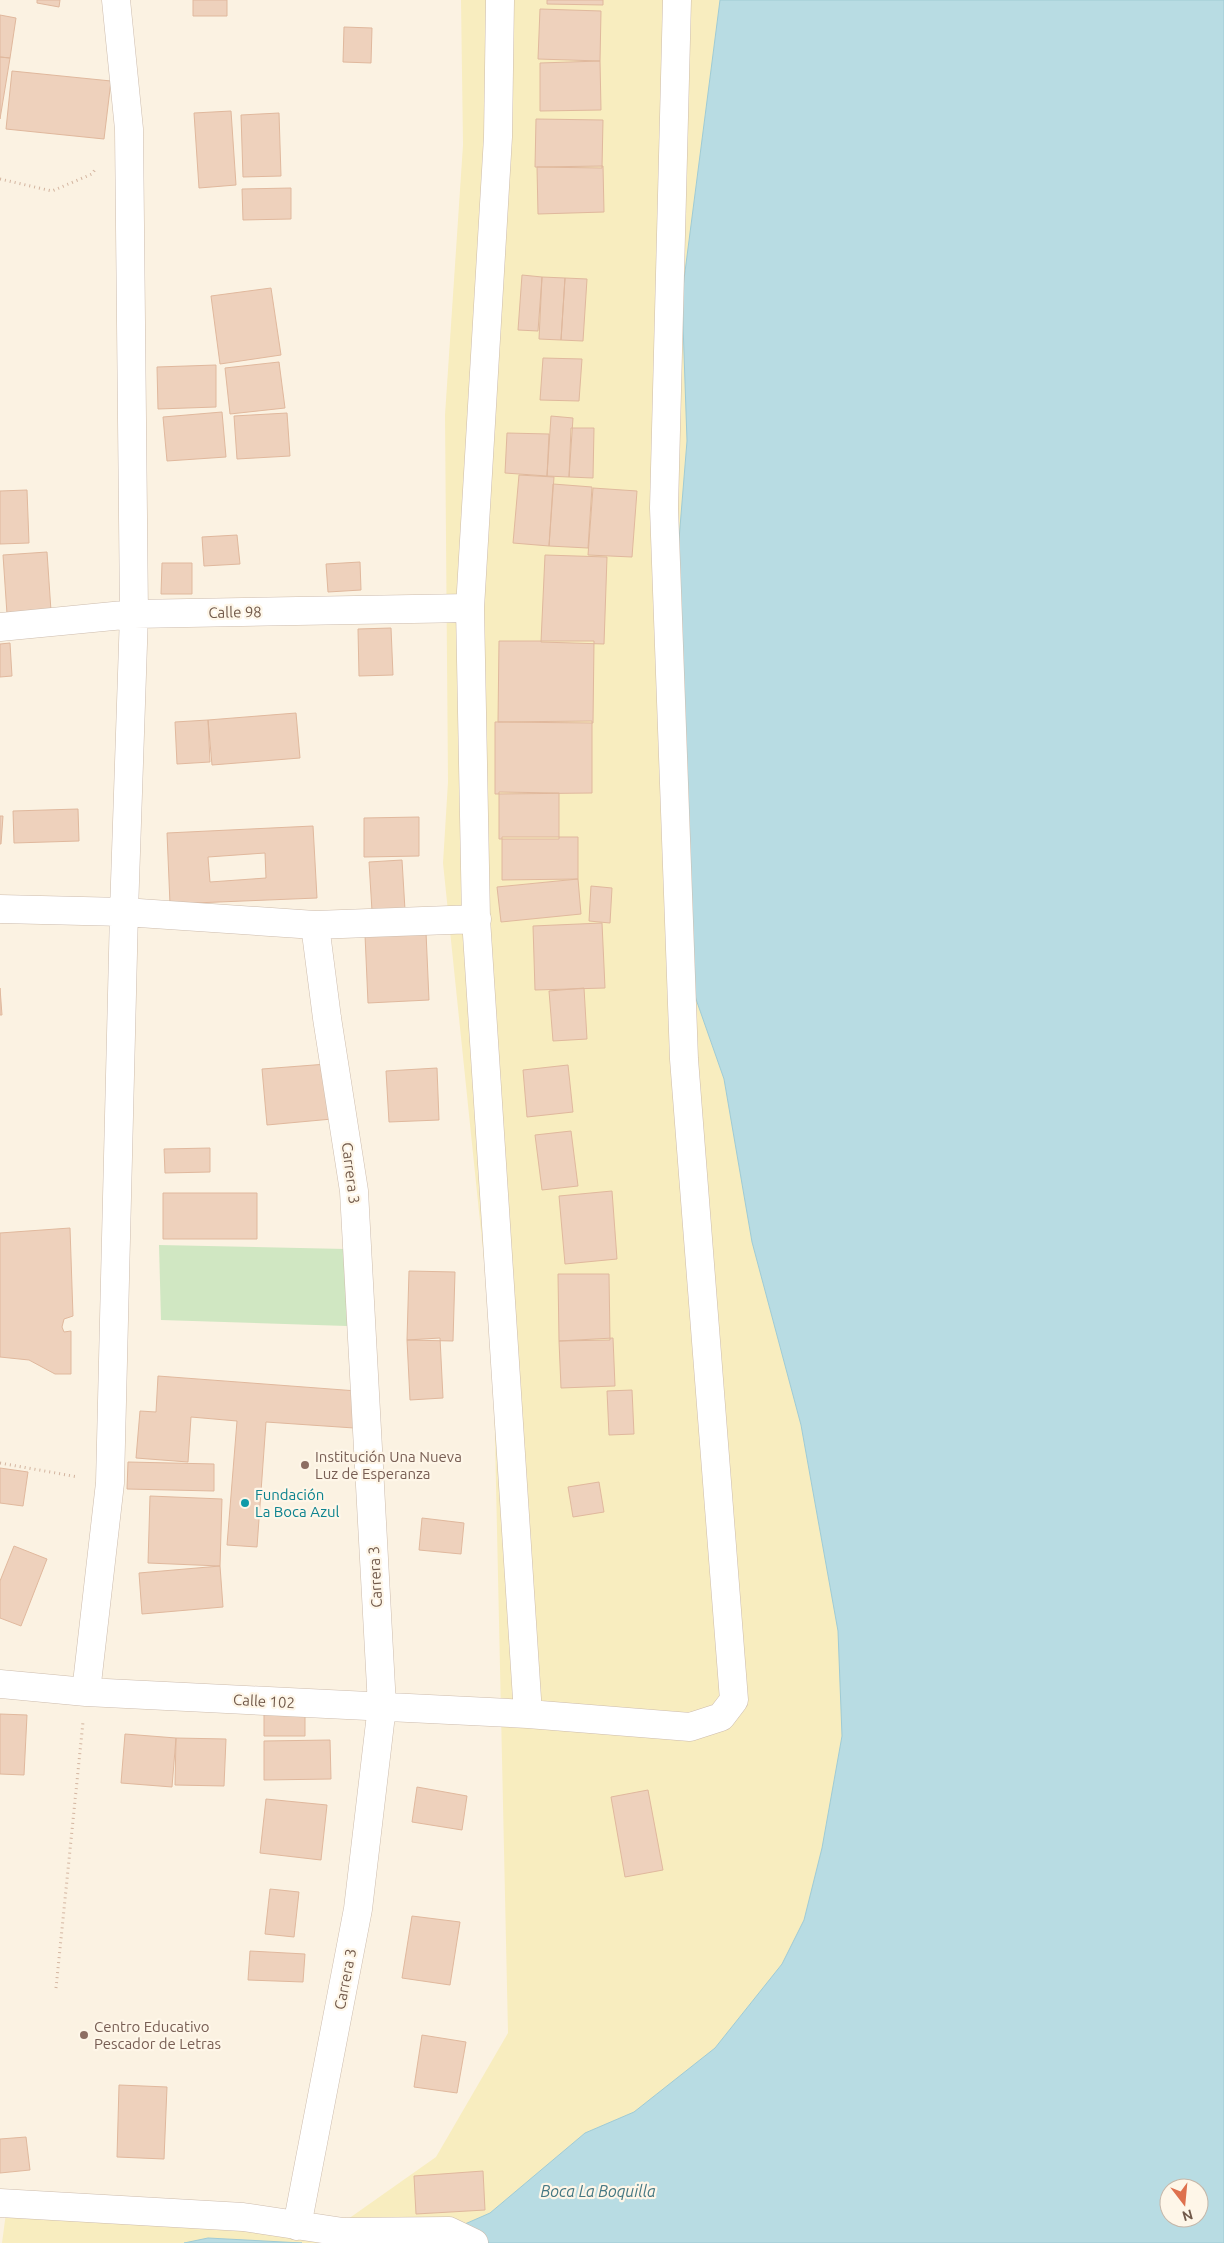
<svg xmlns="http://www.w3.org/2000/svg" width="1224" height="2243" viewBox="0 0 1224 2243" font-family="Ubuntu,sans-serif">
<style>
.green{fill:#d0e7c2}
.sand{fill:#f8edbf}
.water{fill:#b8dce3;stroke:#9fcbd4;fill-rule:evenodd}
.building{fill:#eed1bc;stroke:#e0b89d;fill-rule:evenodd}
.lines{fill:none;stroke-linecap:round;stroke-linejoin:round}
.street-casing{stroke:#cdbcad;stroke-width:29}
.path{stroke:#d3b49f;stroke-width:3;stroke-dasharray:1 4;stroke-linecap:butt}
.street{stroke:#fff;stroke-width:28}
.education-dot{fill:#8d6e63;stroke:#fef6e8;stroke-width:2}
.culture-dot{fill:#0f9aa8;stroke:#fef6e8;stroke-width:2}
.labels{text-anchor:middle;dominant-baseline:central;stroke-width:4.5;stroke-linejoin:round;paint-order:stroke}
.street-label{font-size:15px;fill:#71594a;stroke:#fef6e8}
.education-label{font-size:15px;fill:#785e54;stroke:#fef6e8;text-anchor:start}
.culture-label{font-size:15px;fill:#0d838f;stroke:#fef6e8;text-anchor:start}
.water-label{font-size:16px;font-style:italic;fill:#467883;stroke:#fef6e8}
</style>
<rect width="100%" height="100%" fill="#fbf2e2"/>
<path class="green" d="M 159,1245 L 346,1249 L 347,1326 L 161,1320 Z"/>
<path class="sand" d="M 461,0 L 720,0 L 682,295 L 687,441 L 675,589 L 670,925 L 724,1079 L 752,1242 L 801,1425 L 838,1631 L 842,1736 L 822,1848 L 804,1920 L 782,1964 L 715,2048 L 634,2112 L 585,2133 L 490,2213 L 449,2231 L 390,2243 L 302,2243 L 209,2238 L 184,2243 L 2,2243 L 6,2213 L 324,2236 L 436,2157 L 508,2033 L 493,1347 L 443,863 L 448,782 L 445,415 L 463,145 Z"/>
<path class="water" d="M 720,0 L 1224,0 L 1224,2243 L 390,2243 L 449,2231 L 490,2213 L 585,2133 L 634,2112 L 715,2048 L 782,1964 L 804,1920 L 822,1848 L 842,1736 L 838,1631 L 801,1425 L 752,1242 L 724,1079 L 670,925 L 675,589 L 687,441 L 682,295 ZM 1169,2188 L 1199,2188 L 1199,2218 L 1169,2218 Z
M 208,2238 L 302,2243 L 184,2243 Z"/>
<path class="building" d="M 37,0 L 60,0 L 59,7 L 37,3 Z
M 193,0 L 227,0 L 227,16 L 193,16 Z
M 547,0 L 603,0 L 603,5 L 547,4 Z
M 540,9 L 601,11 L 600,61 L 538,59 Z
M 0,15 L 16,18 L 10,58 L 0,57 Z
M 344,27 L 372,28 L 371,63 L 343,62 Z
M 0,57 L 10,58 L 0,119 Z
M 600,61 L 601,110 L 540,111 L 540,63 Z
M 12,71 L 111,81 L 104,139 L 6,129 Z
M 231,111 L 236,185 L 199,188 L 194,113 Z
M 279,113 L 281,176 L 243,177 L 241,115 Z
M 536,119 L 603,120 L 602,168 L 535,167 Z
M 603,166 L 604,212 L 538,214 L 537,167 Z
M 291,188 L 291,219 L 243,220 L 242,189 Z
M 522,275 L 542,277 L 538,331 L 518,330 Z
M 542,277 L 565,278 L 561,340 L 539,339 Z
M 565,278 L 587,279 L 583,341 L 561,340 Z
M 271,288 L 281,355 L 220,364 L 211,296 Z
M 543,358 L 582,359 L 579,401 L 540,400 Z
M 279,362 L 285,408 L 230,414 L 225,368 Z
M 216,365 L 216,407 L 158,409 L 157,367 Z
M 222,412 L 226,457 L 167,461 L 163,417 Z
M 287,413 L 290,456 L 237,459 L 234,416 Z
M 551,416 L 573,418 L 569,477 L 547,476 Z
M 571,428 L 594,428 L 593,478 L 569,477 Z
M 507,433 L 549,434 L 547,476 L 505,473 Z
M 519,475 L 554,477 L 549,546 L 513,543 Z
M 553,484 L 592,487 L 588,548 L 549,546 Z
M 593,488 L 637,491 L 632,557 L 588,555 Z
M 27,490 L 29,543 L 0,544 L 0,491 Z
M 237,535 L 240,564 L 204,566 L 202,537 Z
M 47,552 L 51,611 L 7,614 L 3,555 Z
M 545,555 L 607,557 L 604,644 L 541,642 Z
M 360,562 L 361,590 L 328,592 L 326,564 Z
M 162,563 L 192,563 L 192,594 L 161,594 Z
M 391,628 L 393,675 L 359,676 L 358,629 Z
M 499,641 L 594,641 L 593,723 L 498,722 Z
M 10,643 L 12,676 L 0,677 L 0,644 Z
M 296,713 L 300,758 L 212,765 L 208,720 Z
M 208,720 L 210,762 L 177,764 L 175,722 Z
M 592,721 L 592,793 L 495,794 L 495,722 Z
M 499,792 L 559,793 L 559,839 L 499,839 Z
M 78,809 L 79,841 L 14,843 L 13,811 Z
M 0,816 L 3,816 L 1,844 L 0,844 Z
M 419,817 L 419,856 L 364,857 L 364,818 Z
M 313,826 L 317,898 L 170,904 L 167,833 ZM 265,853 L 266,878 L 210,882 L 208,857 Z
M 502,837 L 578,837 L 578,879 L 502,880 Z
M 402,860 L 405,910 L 372,911 L 369,862 Z
M 578,879 L 581,914 L 501,922 L 497,887 Z
M 591,886 L 612,888 L 610,923 L 589,921 Z
M 602,923 L 605,988 L 535,990 L 533,926 Z
M 426,932 L 429,1000 L 368,1003 L 365,935 Z
M 0,988 L 2,1015 L 0,1015 Z
M 584,988 L 587,1039 L 553,1041 L 549,991 Z
M 327,1064 L 332,1119 L 267,1125 L 262,1069 Z
M 568,1065 L 573,1112 L 527,1117 L 523,1070 Z
M 437,1068 L 439,1120 L 389,1122 L 386,1071 Z
M 571,1131 L 578,1186 L 542,1190 L 535,1135 Z
M 210,1148 L 210,1172 L 165,1173 L 164,1149 Z
M 612,1191 L 617,1259 L 565,1264 L 559,1196 Z
M 163,1193 L 257,1193 L 257,1239 L 163,1239 Z
M 70,1228 L 73,1316 L 64,1319 L 62,1327 L 64,1332 L 71,1331 L 71,1374 L 55,1374 L 29,1360 L 0,1357 L 0,1233 Z
M 409,1271 L 455,1272 L 453,1341 L 407,1340 Z
M 558,1274 L 609,1274 L 610,1340 L 559,1341 Z
M 440,1338 L 443,1398 L 410,1400 L 407,1340 Z
M 613,1338 L 615,1386 L 561,1388 L 559,1341 Z
M 158,1376 L 357,1391 L 354,1428 L 266,1422 L 257,1547 L 227,1545 L 237,1421 L 191,1417 L 188,1462 L 136,1458 L 140,1411 L 156,1412 Z
M 632,1390 L 634,1434 L 609,1435 L 607,1391 Z
M 128,1462 L 214,1464 L 214,1491 L 127,1489 Z
M 0,1468 L 28,1472 L 23,1506 L 0,1503 Z
M 599,1482 L 604,1512 L 573,1517 L 568,1487 Z
M 150,1496 L 222,1499 L 220,1566 L 148,1563 Z
M 422,1518 L 464,1523 L 461,1554 L 419,1550 Z
M 14,1546 L 47,1559 L 21,1626 L 0,1618 L 0,1581 Z
M 220,1566 L 223,1607 L 142,1614 L 139,1573 Z
M 264,1704 L 305,1711 L 305,1736 L 264,1736 Z
M 0,1714 L 27,1715 L 24,1775 L 0,1774 Z
M 125,1734 L 176,1738 L 172,1787 L 121,1783 Z
M 176,1738 L 226,1739 L 224,1786 L 175,1785 Z
M 330,1740 L 331,1779 L 264,1780 L 264,1741 Z
M 417,1787 L 467,1796 L 462,1830 L 412,1822 Z
M 648,1790 L 663,1870 L 625,1877 L 611,1797 Z
M 266,1799 L 327,1805 L 321,1860 L 260,1853 Z
M 270,1889 L 299,1892 L 294,1937 L 265,1934 Z
M 412,1916 L 460,1922 L 450,1985 L 402,1978 Z
M 250,1951 L 305,1954 L 303,1982 L 248,1980 Z
M 422,2035 L 466,2042 L 457,2093 L 414,2087 Z
M 119,2085 L 167,2087 L 164,2159 L 117,2157 Z
M 26,2137 L 30,2170 L 0,2173 L 0,2139 Z
M 483,2171 L 485,2210 L 416,2214 L 414,2176 Z"/>
<g class="lines">
<g class="street-casing">
<path id="street" d="M 500,0 L 498,137 L 470,608 L 476,919 L 528,1714 L 690,1727 L 721,1717 L 734,1700 L 684,1059 L 664,508 L 677,0
M 0,627 L 134,614 L 470,608
M 0,909 L 124,912 L 315,925 L 477,919
M 0,1684 L 86,1692 L 528,1714
M 86,1692 L 110,1483 L 124,912 L 134,614 L 129,129 L 116,0
M 0,2203 L 243,2217 L 343,2232 L 449,2231 L 474,2243
M 297,2226 L 358,1909 L 382,1706 L 354,1191 L 327,1018 L 315,925"/>
</g>
<path class="path" d="M 0,179 L 52,191 L 92,174 L 96,168
M 0,1463 L 78,1477
M 56,1988 L 83,1722"/>
<use href="#street" class="street"/>
</g>
<g class="education-dot">
<circle cx="305" cy="1465" r="5"/>
<circle cx="84" cy="2035" r="5"/>
</g>
<circle class="culture-dot" cx="245" cy="1503" r="5"/>
<g class="labels">
<g class="street-label">
<text transform="translate(235 612) rotate(-1)">Calle 98</text>
<text transform="translate(351 1173) rotate(83)">Carrera 3</text>
<text transform="translate(375 1577) rotate(-93)">Carrera 3</text>
<text transform="translate(264 1701) rotate(3)">Calle 102</text>
<text transform="translate(345 1979) rotate(-79)">Carrera 3</text>
</g>
<g class="education-label">
<text x="315" y="1456">Institución Una Nueva<tspan x="315" dy="17">Luz de Esperanza</tspan></text>
<text x="94" y="2026">Centro Educativo<tspan x="94" dy="17">Pescador de Letras</tspan></text>
</g>
<g class="culture-label">
<text x="255" y="1494">Fundación<tspan x="255" dy="17">La Boca Azul</tspan></text>
</g>
<g class="water-label">
<text x="598" y="2191">Boca La Boquilla</text>
</g>
</g>
<g transform="translate(1184 2203) rotate(164)"><circle r="24" fill="#fef6e8" stroke="#c6b7a9"/>
<path d="M0-4L9 19L0 12L-9 19Z" fill="#de714e"/>
<text y="-8" font-size="14" font-weight="bold" text-anchor="middle" fill="#71594a">N</text>
</g>
</svg>
